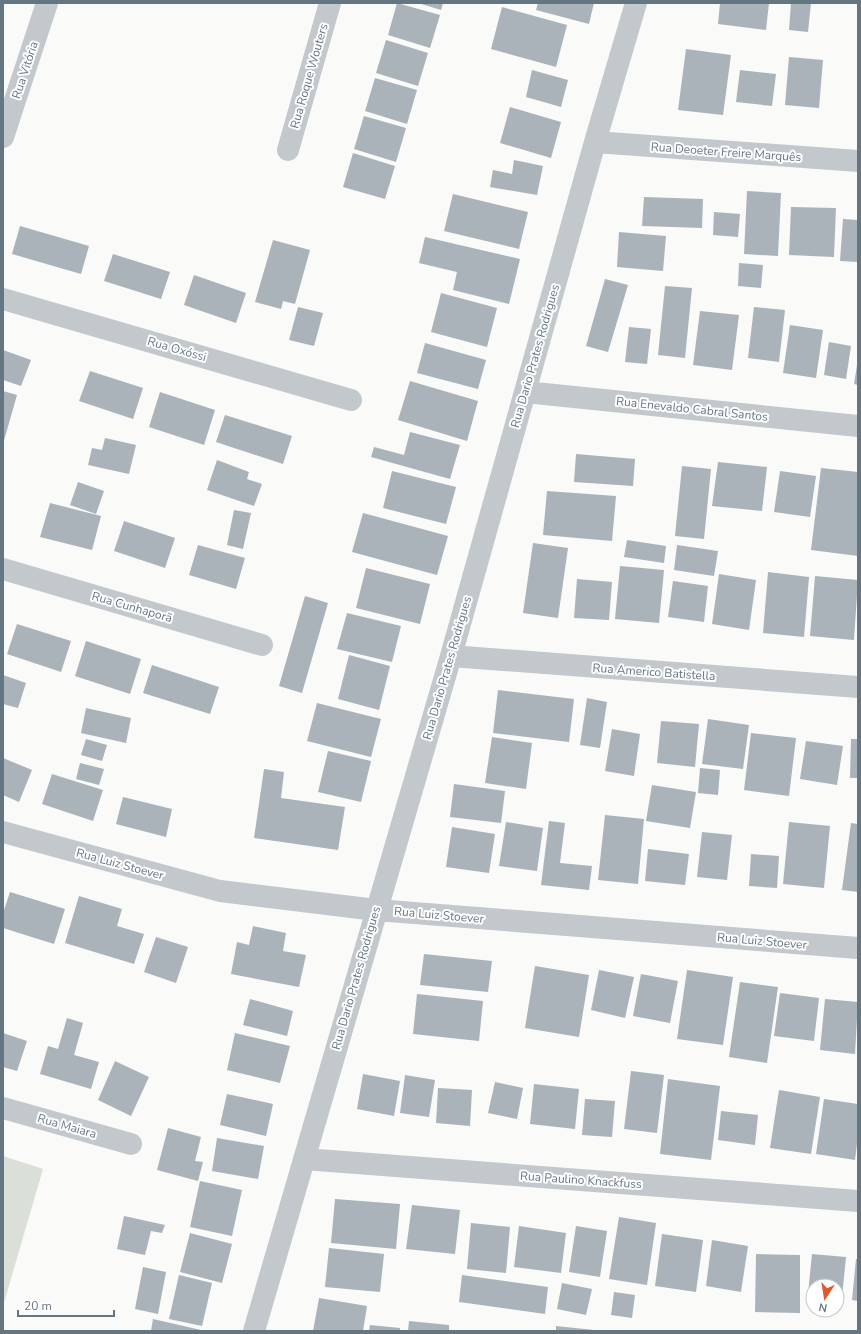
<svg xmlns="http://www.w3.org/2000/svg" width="861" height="1334" viewBox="0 0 861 1334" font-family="'Nunito Sans',sans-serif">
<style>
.green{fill:#dadfd7}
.building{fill:#aab3b9}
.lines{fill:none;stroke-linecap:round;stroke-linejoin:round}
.street{stroke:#c3c8cc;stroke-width:22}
.labels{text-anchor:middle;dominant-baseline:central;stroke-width:4;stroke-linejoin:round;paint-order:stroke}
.street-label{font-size:12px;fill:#657683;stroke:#fff}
</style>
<rect width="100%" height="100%" fill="#fafaf8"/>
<path class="green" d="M 3,1156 L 43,1169 L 3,1306 Z"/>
<path class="building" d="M 397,3 L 440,15 L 430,48 L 388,35 Z
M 418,3 L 443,3 L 441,10 Z
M 538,3 L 594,3 L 589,24 L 536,10 Z
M 720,3 L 769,3 L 766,30 L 718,24 Z
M 791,3 L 811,3 L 808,32 L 789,30 Z
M 502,7 L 567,25 L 556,67 L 491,49 Z
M 386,40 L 428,53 L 418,86 L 376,73 Z
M 686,49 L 731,55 L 723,115 L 678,110 Z
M 789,57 L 823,60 L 819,108 L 785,105 Z
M 532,70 L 568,80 L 561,107 L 526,97 Z
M 740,70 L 776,74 L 772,106 L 736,102 Z
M 375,78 L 417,90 L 407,124 L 365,111 Z
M 510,107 L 561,122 L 551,158 L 500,143 Z
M 364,116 L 406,128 L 396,162 L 354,149 Z
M 353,153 L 395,166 L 385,199 L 343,187 Z
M 514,160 L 543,166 L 537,195 L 490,187 L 493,170 L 512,174 Z
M 747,191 L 781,193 L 778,256 L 744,254 Z
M 453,194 L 528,212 L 519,249 L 444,231 Z
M 644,197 L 703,199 L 702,228 L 642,226 Z
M 791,207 L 836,208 L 834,257 L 789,255 Z
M 714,212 L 740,214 L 738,237 L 713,235 Z
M 843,219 L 858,220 L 858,262 L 840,261 Z
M 20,226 L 89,246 L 81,274 L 12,254 Z
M 619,232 L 666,236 L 663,271 L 617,267 Z
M 425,237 L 520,259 L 509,304 L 453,290 L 457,272 L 419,263 Z
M 273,240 L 310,250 L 295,304 L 283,301 L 281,309 L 255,302 Z
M 113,254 L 170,272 L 161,299 L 104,281 Z
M 739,263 L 763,265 L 761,288 L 738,286 Z
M 194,275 L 246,293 L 236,323 L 184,305 Z
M 605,279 L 628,285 L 608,352 L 586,346 Z
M 665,286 L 692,288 L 685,358 L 658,355 Z
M 441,293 L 497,308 L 487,347 L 431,332 Z
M 298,307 L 323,313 L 314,346 L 289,340 Z
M 754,307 L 785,310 L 779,362 L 748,358 Z
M 700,311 L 739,315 L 732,370 L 693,365 Z
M 790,325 L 823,330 L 816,378 L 783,373 Z
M 629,327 L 651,329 L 647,364 L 625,362 Z
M 829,342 L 851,346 L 846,379 L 824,375 Z
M 425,343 L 486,360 L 478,389 L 417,373 Z
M 3,350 L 31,360 L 21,386 L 3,380 Z
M 857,365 L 858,365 L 858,385 L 854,384 Z
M 90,371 L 143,388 L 133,419 L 79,401 Z
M 410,381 L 478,401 L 467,441 L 398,420 Z
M 3,391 L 17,395 L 3,444 Z
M 160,392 L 215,410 L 204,445 L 149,427 Z
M 225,415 L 292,436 L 283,464 L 216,442 Z
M 410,432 L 460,445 L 450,479 L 371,457 L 374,447 L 404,455 Z
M 105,438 L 136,445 L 129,474 L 88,465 L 92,448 L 102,450 Z
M 576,454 L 635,459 L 633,486 L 574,482 Z
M 217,460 L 249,472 L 247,479 L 262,484 L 254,506 L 207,490 Z
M 718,462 L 767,467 L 762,511 L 712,506 Z
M 682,466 L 711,469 L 704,539 L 675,536 Z
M 821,468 L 858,472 L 858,556 L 811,550 Z
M 392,471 L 456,487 L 446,524 L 383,508 Z
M 780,471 L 816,476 L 810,517 L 774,512 Z
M 78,482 L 104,491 L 96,514 L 70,505 Z
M 547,491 L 616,496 L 612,541 L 543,535 Z
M 50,503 L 101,516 L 92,550 L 40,537 Z
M 234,510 L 251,513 L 243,549 L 227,545 Z
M 363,513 L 448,536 L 437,575 L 352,552 Z
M 124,521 L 175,538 L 165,568 L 114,551 Z
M 627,540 L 666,546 L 664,563 L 624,557 Z
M 533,543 L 568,548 L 558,618 L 523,613 Z
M 198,545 L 245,558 L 236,589 L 189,575 Z
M 677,545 L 718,551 L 714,576 L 674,570 Z
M 620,566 L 664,570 L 659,623 L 615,619 Z
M 366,568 L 430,584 L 420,624 L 356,608 Z
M 768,572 L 809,577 L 804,637 L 763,633 Z
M 719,574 L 756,580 L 749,630 L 712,624 Z
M 815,576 L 858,580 L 854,640 L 810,636 Z
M 577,579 L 612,582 L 609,620 L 574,618 Z
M 673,581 L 708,586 L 704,622 L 668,617 Z
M 305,596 L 328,603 L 302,693 L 279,686 Z
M 347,613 L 401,626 L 392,662 L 337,649 Z
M 17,624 L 71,641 L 61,672 L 7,654 Z
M 86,641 L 141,659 L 130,694 L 75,676 Z
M 349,655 L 390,666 L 379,710 L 338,699 Z
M 152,665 L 219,687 L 210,714 L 143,693 Z
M 3,675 L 26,683 L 18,708 L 3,704 Z
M 498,690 L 574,699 L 569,742 L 493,733 Z
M 587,698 L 607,702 L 600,748 L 580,745 Z
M 317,703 L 381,719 L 371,757 L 307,741 Z
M 86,708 L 131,718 L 126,743 L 81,733 Z
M 708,719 L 749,725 L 743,769 L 702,764 Z
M 661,721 L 699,724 L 695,767 L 657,763 Z
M 612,729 L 640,734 L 634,776 L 605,771 Z
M 751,733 L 796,738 L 789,796 L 744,790 Z
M 492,737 L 532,743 L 526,789 L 485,783 Z
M 86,739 L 107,745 L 102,761 L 81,755 Z
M 851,739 L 858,739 L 858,778 L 850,778 Z
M 806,741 L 843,746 L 837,785 L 800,779 Z
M 328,751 L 371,761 L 361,802 L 318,792 Z
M 3,758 L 32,770 L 19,802 L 3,795 Z
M 80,763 L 104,769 L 99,785 L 76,779 Z
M 700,768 L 720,770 L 718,795 L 698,793 Z
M 264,769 L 284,772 L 281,798 L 345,807 L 338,850 L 254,838 Z
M 52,774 L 103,790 L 93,821 L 42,804 Z
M 454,784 L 505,791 L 501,823 L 450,817 Z
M 652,785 L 696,792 L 690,828 L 646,821 Z
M 123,797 L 172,809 L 166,837 L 116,824 Z
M 605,815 L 644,819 L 638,884 L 598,880 Z
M 549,821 L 565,823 L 560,863 L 592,866 L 589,890 L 541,885 Z
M 506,822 L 543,828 L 537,871 L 499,866 Z
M 789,822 L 830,826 L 824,888 L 783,884 Z
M 851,823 L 858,824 L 858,892 L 842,890 Z
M 452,827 L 495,834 L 489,873 L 446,867 Z
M 702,832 L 732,835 L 727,880 L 697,877 Z
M 648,849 L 689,854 L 685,885 L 645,881 Z
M 751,854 L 779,856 L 777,888 L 749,886 Z
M 10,892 L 65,909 L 54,944 L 3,928 L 3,913 Z
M 79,896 L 122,909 L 117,926 L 144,934 L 134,964 L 65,943 Z
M 253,926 L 286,933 L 283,951 L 306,955 L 299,987 L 231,974 L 237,942 L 249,945 Z
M 156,937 L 188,947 L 176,983 L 144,972 Z
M 424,954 L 492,961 L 488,992 L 420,985 Z
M 535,966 L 589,975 L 579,1037 L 525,1028 Z
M 599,970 L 634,977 L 625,1018 L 591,1010 Z
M 687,970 L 733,977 L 723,1045 L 677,1039 Z
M 641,974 L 678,981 L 670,1023 L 633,1016 Z
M 740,982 L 778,987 L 767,1063 L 729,1057 Z
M 780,993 L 819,998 L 814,1041 L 774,1036 Z
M 417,994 L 483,1001 L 479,1041 L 413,1034 Z
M 250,999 L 293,1011 L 287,1036 L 243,1025 Z
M 825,999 L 858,1002 L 855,1054 L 820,1050 Z
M 67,1018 L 83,1023 L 74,1055 L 99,1062 L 91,1089 L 40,1074 L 48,1046 L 58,1049 Z
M 3,1033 L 27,1041 L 17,1071 L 3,1067 Z
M 235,1033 L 290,1046 L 280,1083 L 227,1070 Z
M 115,1061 L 149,1077 L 131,1116 L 98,1100 Z
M 631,1071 L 664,1075 L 657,1133 L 624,1129 Z
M 363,1074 L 400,1081 L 394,1116 L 357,1109 Z
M 405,1075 L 435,1080 L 429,1117 L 400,1113 Z
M 668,1079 L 720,1086 L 711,1160 L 660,1154 Z
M 495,1082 L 523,1088 L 517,1119 L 488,1113 Z
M 534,1084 L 579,1089 L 575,1129 L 530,1124 Z
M 438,1088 L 472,1090 L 470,1126 L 436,1123 Z
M 779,1090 L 820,1097 L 811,1154 L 770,1148 Z
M 227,1094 L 273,1104 L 266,1136 L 220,1125 Z
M 585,1099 L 615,1101 L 612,1137 L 582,1135 Z
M 824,1099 L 858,1104 L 858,1136 L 855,1160 L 816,1154 Z
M 721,1111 L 758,1115 L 755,1145 L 718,1140 Z
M 168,1128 L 201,1137 L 195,1161 L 203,1162 L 198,1181 L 157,1170 Z
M 217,1138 L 264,1146 L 258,1179 L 212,1171 Z
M 200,1181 L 242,1190 L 232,1236 L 190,1227 Z
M 335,1199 L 400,1204 L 396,1249 L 331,1243 Z
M 412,1205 L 460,1210 L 455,1254 L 406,1249 Z
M 124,1216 L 165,1225 L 162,1233 L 151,1231 L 145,1255 L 117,1249 Z
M 619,1217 L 656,1223 L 647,1285 L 609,1279 Z
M 471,1223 L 510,1227 L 506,1273 L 467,1269 Z
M 519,1226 L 566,1233 L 561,1273 L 514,1267 Z
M 576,1226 L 607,1231 L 600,1277 L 569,1272 Z
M 190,1233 L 232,1244 L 222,1283 L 180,1272 Z
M 662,1234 L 703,1240 L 696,1292 L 655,1286 Z
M 712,1240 L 748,1246 L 741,1292 L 706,1286 Z
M 329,1248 L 384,1254 L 380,1292 L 325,1287 Z
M 756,1254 L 800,1255 L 800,1313 L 755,1312 Z
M 812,1254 L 846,1257 L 842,1297 L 837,1297 L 837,1286 L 813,1286 L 813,1294 L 808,1294 Z
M 856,1259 L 858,1259 L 858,1301 L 852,1300 Z
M 143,1267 L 166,1272 L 158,1314 L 135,1309 Z
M 179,1275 L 212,1283 L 202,1326 L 169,1319 Z
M 462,1275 L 548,1287 L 545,1314 L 459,1302 Z
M 562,1283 L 592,1289 L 586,1315 L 557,1309 Z
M 614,1292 L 635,1295 L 632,1318 L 611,1315 Z
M 319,1298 L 367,1306 L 363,1331 L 313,1331 Z
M 153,1319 L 201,1330 L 201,1331 L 151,1331 Z
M 409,1321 L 449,1325 L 449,1331 L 408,1331 Z
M 370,1325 L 400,1328 L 400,1331 L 369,1331 Z
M 556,1326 L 594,1330 L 594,1331 L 556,1331 Z"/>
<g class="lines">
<path class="street" d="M 3,137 L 47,3
M 595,142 L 858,161
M 288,150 L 330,3
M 3,299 L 351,400
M 525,392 L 858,426
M 3,569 L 262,645
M 451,656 L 858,687
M 3,832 L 220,891 L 376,910 L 858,948
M 3,1108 L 131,1144
M 304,1159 L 858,1201
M 254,1331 L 451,656 L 595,142 L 636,3"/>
</g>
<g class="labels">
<g class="street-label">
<text transform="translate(25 70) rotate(-72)">Rua Vitória</text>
<text transform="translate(309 76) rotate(-74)">Rua Roque Wouters</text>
<text transform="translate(726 152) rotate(4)">Rua Deoeter Freire Marquês</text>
<text transform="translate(177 349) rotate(16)">Rua Oxóssi</text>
<text transform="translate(535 356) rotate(-74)">Rua Dario Prates Rodrigues</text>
<text transform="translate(692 409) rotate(6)">Rua Enevaldo Cabral Santos</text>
<text transform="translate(132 607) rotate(16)">Rua Cunhaporã</text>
<text transform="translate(447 668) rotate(-74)">Rua Dario Prates Rodrigues</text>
<text transform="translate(654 672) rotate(4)">Rua Americo Batistella</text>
<text transform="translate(120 864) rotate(15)">Rua Luiz Stoever</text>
<text transform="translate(439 915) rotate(5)">Rua Luiz Stoever</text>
<text transform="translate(762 941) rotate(5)">Rua Luiz Stoever</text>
<text transform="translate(356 978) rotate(-74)">Rua Dario Prates Rodrigues</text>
<text transform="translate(67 1126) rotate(16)">Rua Maiara</text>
<text transform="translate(581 1180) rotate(4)">Rua Paulino Knackfuss</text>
</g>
</g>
<rect width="861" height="1334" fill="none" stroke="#657683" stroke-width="8"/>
<g transform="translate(825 1298) rotate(192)"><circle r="19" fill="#ffffff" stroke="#c1c8cd"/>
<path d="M0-3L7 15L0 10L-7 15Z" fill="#e4572e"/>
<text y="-6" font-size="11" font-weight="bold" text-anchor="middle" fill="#657683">N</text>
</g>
<path d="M18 1310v6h96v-6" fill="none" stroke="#657683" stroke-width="2"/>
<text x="24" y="1310" font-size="12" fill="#657683" stroke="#ffffff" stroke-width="3" paint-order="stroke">20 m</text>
</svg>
